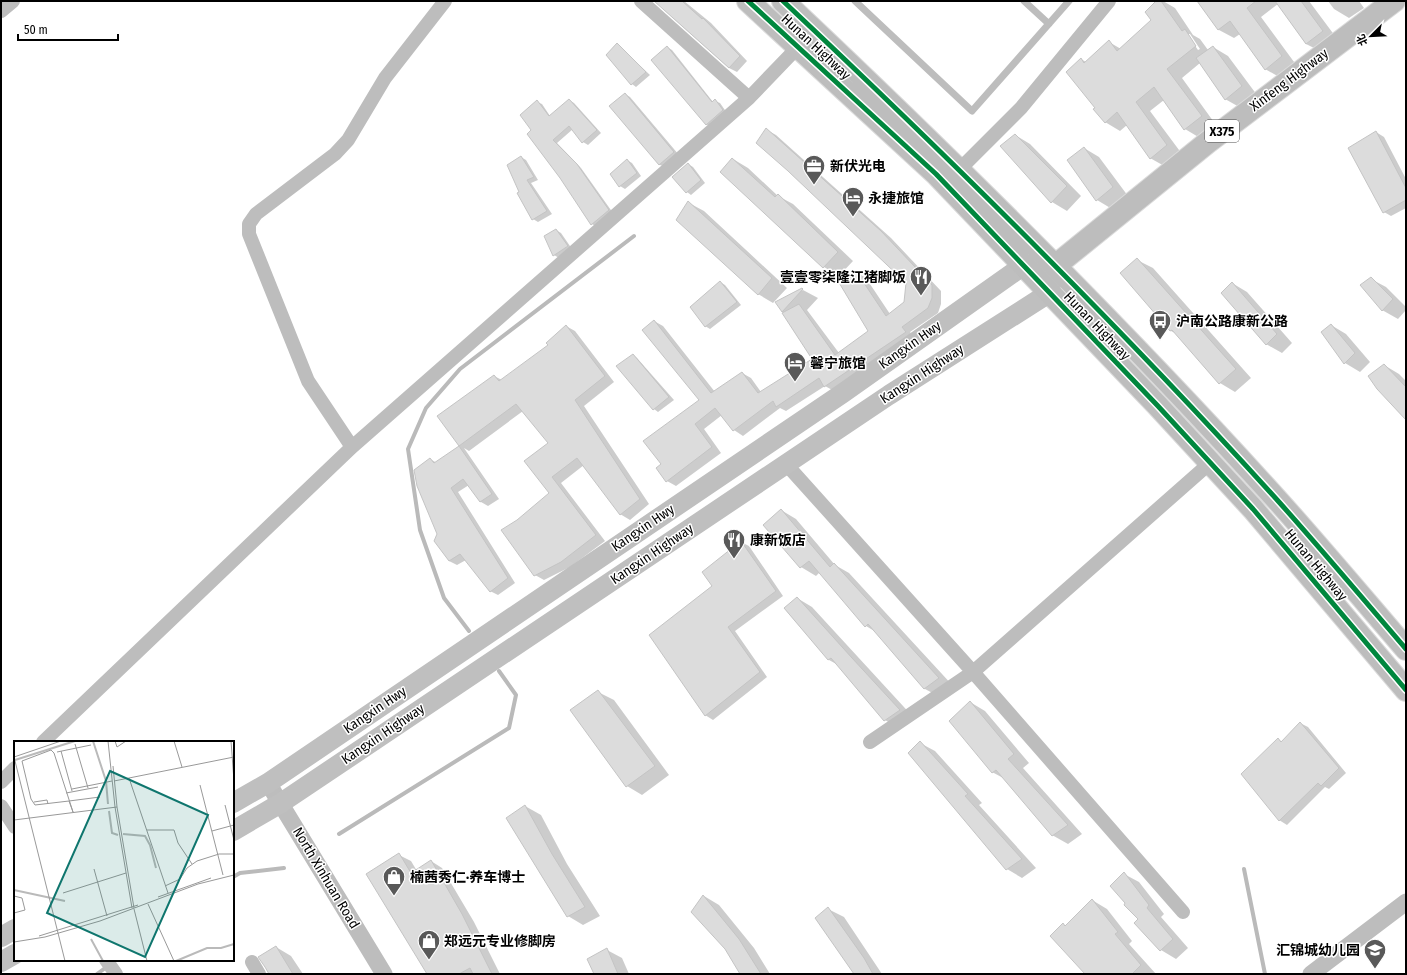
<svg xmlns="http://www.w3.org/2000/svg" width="1407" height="975" viewBox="0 0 1407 975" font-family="'Fira Sans Condensed','Noto Sans SC',sans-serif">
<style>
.shadow{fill:#0003;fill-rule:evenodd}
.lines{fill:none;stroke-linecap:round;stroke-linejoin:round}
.stream{stroke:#bababa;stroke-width:4}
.building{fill:#dcdcdc;stroke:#c4c4c4}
.primary-casing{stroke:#dbdbdb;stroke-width:24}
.service{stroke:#bdbdbd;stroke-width:7}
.minor{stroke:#bdbdbd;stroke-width:14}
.tertiary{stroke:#bdbdbd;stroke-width:17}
.secondary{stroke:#bfbfbf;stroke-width:20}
.primary{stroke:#bdbdbd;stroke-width:22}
.cycleway-casing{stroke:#fff;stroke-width:8}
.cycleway{stroke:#00873e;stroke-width:5}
.labels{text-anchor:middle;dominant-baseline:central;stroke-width:3;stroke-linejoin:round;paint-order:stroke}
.shield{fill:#fff;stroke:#4c4c4c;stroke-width:1}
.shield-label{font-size:13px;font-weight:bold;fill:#000}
.street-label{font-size:14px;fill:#000;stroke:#fff}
.poi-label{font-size:14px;font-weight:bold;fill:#000;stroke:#fff;text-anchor:start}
.inset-river{fill:none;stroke:#bababa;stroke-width:2}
.inset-road{fill:none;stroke:#999;stroke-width:1}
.view{fill:#0f766e;fill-opacity:0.15;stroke:#0f766e;stroke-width:2}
.inset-edge{fill:none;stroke:#000;stroke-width:2}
</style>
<rect width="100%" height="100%" fill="#fff"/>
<path class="shadow" d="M 655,1 L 684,1 L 711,23 L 747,61 L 737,72 L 729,68 Z
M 1158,1 L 1163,1 L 1175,8 L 1193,35 L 1200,39 L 1208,50 L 1213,47 L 1228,56 L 1257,95 L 1241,108 L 1225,99 L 1200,63 L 1182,78 L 1216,125 L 1200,138 L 1185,129 L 1164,100 L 1150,111 L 1182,154 L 1166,167 L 1150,158 L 1127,125 L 1120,131 L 1105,122 L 1096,108 L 1081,59 L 1086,62 L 1109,42 L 1121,49 L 1152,20 ZM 1187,34 L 1190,34 L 1200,49 L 1198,50 Z
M 1197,1 L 1309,1 L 1338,40 L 1322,52 L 1306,44 L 1278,4 L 1261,17 L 1297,66 L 1281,78 L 1265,69 L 1240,34 L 1234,38 L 1219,30 Z
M 1328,1 L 1359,1 L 1364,8 L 1349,18 L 1334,9 Z
M 617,44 L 650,75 L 636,87 L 632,84 Z
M 667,47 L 672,50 L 713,102 L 715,101 L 720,103 L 727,113 L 711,127 L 706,124 Z
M 625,94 L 630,97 L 679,155 L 665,167 L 660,165 L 611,106 Z
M 569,100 L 574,103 L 601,133 L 588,145 L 583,142 L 573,129 L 557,143 L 581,168 L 613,213 L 597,227 L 592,224 L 532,131 L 537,102 L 542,104 L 550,116 Z
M 767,130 L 776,135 L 891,238 L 941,291 L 941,304 L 938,313 L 910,332 L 914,337 L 834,391 L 825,386 L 786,411 L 780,408 L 743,436 L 734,430 L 722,415 L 704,429 L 721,453 L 676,486 L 667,481 L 663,464 L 700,401 L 654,321 L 663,326 L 715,392 L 742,373 L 751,378 L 761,392 L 813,359 L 776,302 L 803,290 L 818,298 L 807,310 L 839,353 L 869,331 L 856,272 L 866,278 L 890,314 L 905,302 L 907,282 Z
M 1376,132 L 1384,137 L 1406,179 L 1406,208 L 1391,216 L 1384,212 Z
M 1015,135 L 1030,144 L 1081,196 L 1067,211 L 1052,202 Z
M 1084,148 L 1099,157 L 1128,196 L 1112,209 L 1097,200 Z
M 521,157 L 526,160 L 538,180 L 531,183 L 552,214 L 538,222 L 533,219 Z
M 733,159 L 748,168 L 778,196 L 793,204 L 853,261 L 839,276 L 824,267 Z
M 627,160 L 632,163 L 641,176 L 625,189 L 620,186 L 611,174 Z
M 688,164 L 693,167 L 705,183 L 691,195 L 687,192 Z
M 689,203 L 704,211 L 787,288 L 773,303 L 758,294 Z
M 556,230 L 561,233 L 572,249 L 559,258 L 554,255 L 545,236 Z
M 1137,260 L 1153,268 L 1251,378 L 1235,392 L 1220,383 L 1177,334 L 1171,331 L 1122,273 Z
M 1371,279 L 1386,287 L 1406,307 L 1406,310 L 1398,319 L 1382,310 Z
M 720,282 L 725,285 L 741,305 L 710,329 L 705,326 Z
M 1232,283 L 1247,292 L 1292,343 L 1282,353 L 1266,344 Z
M 1331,325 L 1346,334 L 1370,362 L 1360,372 L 1345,363 L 1322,332 Z
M 566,326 L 575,331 L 614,382 L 584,406 L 649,504 L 630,520 L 620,514 L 584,465 L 561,483 L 605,541 L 570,567 L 544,580 L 535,575 L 517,521 L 550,493 L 550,443 L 523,411 L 469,451 L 464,448 L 499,499 L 488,506 L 481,502 L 469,485 L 458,492 L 515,583 L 498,595 L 490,591 L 466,560 L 457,565 L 449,561 L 438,534 L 430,459 L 437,463 L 460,447 L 439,416 L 494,376 L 502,380 L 549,345 Z
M 633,355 L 637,358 L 674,400 L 658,412 L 654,409 Z
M 1384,365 L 1399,374 L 1406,381 L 1406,419 Z
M 781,510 L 796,519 L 835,565 L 849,573 L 954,687 L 940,697 L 925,689 L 876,632 L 866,626 L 820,572 L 816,576 L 801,567 Z
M 741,542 L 749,546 L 783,596 L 735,631 L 767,677 L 713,720 L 705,715 L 714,587 Z
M 797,598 L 812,607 L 915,719 L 900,729 L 885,720 L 838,665 L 829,660 L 785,609 Z
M 598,692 L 614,700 L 669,775 L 642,795 L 627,786 L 572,710 Z
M 970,702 L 985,711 L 1029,763 L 1023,768 L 1082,834 L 1068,844 L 1052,835 L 1005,779 L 992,772 Z
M 1300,723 L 1308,727 L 1346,773 L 1329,789 L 1325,787 L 1287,825 L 1279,820 L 1278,739 L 1282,742 Z
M 920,743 L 935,751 L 982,803 L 979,805 L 1036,868 L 1022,878 L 1007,869 L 909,753 Z
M 525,806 L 541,815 L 567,864 L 600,916 L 583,925 L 568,916 Z
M 399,855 L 411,861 L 417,871 L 431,861 L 442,868 L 474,922 L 500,974 L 430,974 Z
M 1124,874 L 1139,882 L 1164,914 L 1161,917 L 1188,948 L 1176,959 L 1161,950 L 1139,919 Z
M 704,896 L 719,905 L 754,948 L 770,974 L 741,974 Z
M 1092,900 L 1107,909 L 1132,941 L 1129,944 L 1156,974 L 1086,974 L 1063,924 L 1066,926 Z
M 828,909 L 844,917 L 882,974 L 855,974 Z
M 276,947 L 291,956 L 303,974 L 271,974 Z
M 607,950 L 622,958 L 629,974 L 595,974 Z"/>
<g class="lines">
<path class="stream" d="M 469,631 L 444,598 L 420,530 L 408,449 L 426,408 L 460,369 L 634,236
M 339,834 L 509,728 L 516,695 L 499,671
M 1244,869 L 1265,974
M 233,877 L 240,873 L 284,868
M 97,974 L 116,960"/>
</g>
<path class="building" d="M 654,1 L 682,1 L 702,19 L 703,18 L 740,56 L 729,68 Z
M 1156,1 L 1161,1 L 1182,31 L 1185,29 L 1196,46 L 1167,69 L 1202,116 L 1184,130 L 1154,87 L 1136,102 L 1167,145 L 1150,159 L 1117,112 L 1105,123 L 1093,109 L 1095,108 L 1066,72 L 1081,58 L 1084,63 L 1109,40 L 1117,51 L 1151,20 L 1145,12 Z
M 1197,1 L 1256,1 L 1247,8 L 1282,56 L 1265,70 L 1230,21 L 1218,30 Z
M 1275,1 L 1301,1 L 1323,31 L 1306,44 Z
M 617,43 L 646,72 L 631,85 L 606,55 Z
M 667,46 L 712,102 L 715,99 L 723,110 L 706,125 L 651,60 Z
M 1213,46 L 1242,86 L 1225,100 L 1196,58 Z
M 625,93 L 674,152 L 659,165 L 609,106 Z
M 569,99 L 597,130 L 582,143 L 569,126 L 553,140 L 577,164 L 609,210 L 591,225 L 560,178 L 527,134 L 531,130 L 520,115 L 537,100 L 549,116 Z
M 766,128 L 881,231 L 932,285 L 932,298 L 928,308 L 902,327 L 906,332 L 824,387 L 819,378 L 776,407 L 773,401 L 733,431 L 715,408 L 695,424 L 712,447 L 666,482 L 656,468 L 661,464 L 643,441 L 699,400 L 642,330 L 654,320 L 711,393 L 742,372 L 758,393 L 812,359 L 782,313 L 799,304 L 835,355 L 868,331 L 838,281 L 856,271 L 886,316 L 904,302 L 906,283 L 788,171 L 756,143 Z
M 1376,131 L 1406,188 L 1406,200 L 1383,213 L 1348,148 Z
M 1015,134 L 1067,186 L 1051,203 L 1000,146 Z
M 1084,147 L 1113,187 L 1096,201 L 1067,160 Z
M 521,156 L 534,177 L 527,180 L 547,211 L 532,220 L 517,193 L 519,192 L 507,165 Z
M 732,158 L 775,197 L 778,194 L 838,252 L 823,268 L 720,172 Z
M 627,159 L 637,173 L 619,187 L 610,174 Z
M 688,163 L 701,180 L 686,193 L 672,177 Z
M 688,201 L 772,278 L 758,295 L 676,220 Z
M 556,229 L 568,246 L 553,256 L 544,236 Z
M 1137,258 L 1236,369 L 1219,384 L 1172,330 L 1170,331 L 1120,273 Z
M 1371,277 L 1393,299 L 1382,311 L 1360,285 Z
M 720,281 L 737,302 L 705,327 L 690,307 Z
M 1232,282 L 1277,334 L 1266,345 L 1221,293 Z
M 802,288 L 803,289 L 782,312 L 775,302 Z
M 1331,324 L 1355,353 L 1344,364 L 1321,332 Z
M 566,325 L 605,376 L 575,400 L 640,499 L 620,515 L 577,458 L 552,477 L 596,535 L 561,562 L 534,576 L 501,530 L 517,520 L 549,493 L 524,461 L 548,443 L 516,404 L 459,446 L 437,416 L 494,375 L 499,381 L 548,345 L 546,343 Z
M 633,354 L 669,397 L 653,410 L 616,366 Z
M 1384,364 L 1406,387 L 1406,420 L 1377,389 L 1368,376 Z
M 459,446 L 492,494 L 480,502 L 463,479 L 451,488 L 508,578 L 490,592 L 460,554 L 449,561 L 434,541 L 437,534 L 417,486 L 414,470 L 430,458 L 434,463 Z
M 781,509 L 830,567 L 834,563 L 939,678 L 924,689 L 868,624 L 865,627 L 809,561 L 800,568 L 763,525 Z
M 741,541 L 776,591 L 728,627 L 760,672 L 705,716 L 649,635 L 712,586 L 702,572 Z
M 797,597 L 852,658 L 900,710 L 884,721 L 831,658 L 828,660 L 784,608 Z
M 598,690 L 655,766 L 626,787 L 570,710 Z
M 970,701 L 1014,754 L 1008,759 L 1068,825 L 1052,836 L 996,770 L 992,773 L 949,721 Z
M 1300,722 L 1339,768 L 1321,786 L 1318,783 L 1279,821 L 1241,774 L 1278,738 L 1281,742 Z
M 920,741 L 968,794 L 965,796 L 1022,859 L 1006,870 L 908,753 Z
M 525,805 L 552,854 L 585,907 L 567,917 L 506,818 Z
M 399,853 L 411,873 L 431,860 L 462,914 L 492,974 L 473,974 L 470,968 L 459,974 L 427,974 L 366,874 Z
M 1124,872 L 1149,905 L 1147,908 L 1173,939 L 1160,951 L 1134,923 L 1138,919 L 1124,905 L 1125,903 L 1110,886 Z
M 703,895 L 739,939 L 761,974 L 740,974 L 725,949 L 691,912 Z
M 1092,899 L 1118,932 L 1115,934 L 1141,965 L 1132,974 L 1085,974 L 1050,936 L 1063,923 L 1065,926 Z
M 828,907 L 864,958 L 873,974 L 854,974 L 815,918 Z
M 276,946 L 293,974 L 269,974 L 265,967 L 258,957 Z
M 607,948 L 618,974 L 594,974 L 587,959 Z"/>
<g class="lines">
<g class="primary-casing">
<path id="primary" d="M 748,1 L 936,174 L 1157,405 L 1253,509 L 1406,690
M 783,1 C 954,162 1121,327 1279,502 C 1322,550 1364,600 1406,649
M 1055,266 L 1208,142 L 1394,1"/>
</g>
<path class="service" d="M 855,1 L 972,111 L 1069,1
M 1024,1 L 1049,24"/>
<path class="minor" d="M 641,1 L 749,98
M 1,11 L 13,1
M 960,169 L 1021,108 L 1109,1
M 352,447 L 308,381 L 249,234 L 249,224 L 256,214 L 335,154 L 348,140 L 385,78 L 445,1
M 786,464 L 973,672 L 1183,912
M 43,742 L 352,447 L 749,98 L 798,47
M 870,742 L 973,672 L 1210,463
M 1,782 L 15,768
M 1,806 L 15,827
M 106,960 L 116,974
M 252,962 L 259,974"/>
<path class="tertiary" d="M 268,783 L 384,974
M 1311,974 L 1406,902"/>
<path class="secondary" d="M 233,803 L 268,783 L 843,393 L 1024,265 L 1055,266 L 1049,293 L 889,395 L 281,803 L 233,831
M 1,937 L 15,929
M 1,962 L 15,954"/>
<use href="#primary" class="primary"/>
<g class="cycleway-casing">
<path id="cycleway" d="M 748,1 L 936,174 L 1157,405 L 1253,509 L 1406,690
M 783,1 C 954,162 1121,327 1279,502 C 1322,550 1364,600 1406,649"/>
</g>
<use href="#cycleway" class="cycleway"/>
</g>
<defs>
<g id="office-pin" transform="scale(1.15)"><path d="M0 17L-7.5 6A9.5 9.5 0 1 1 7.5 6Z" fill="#595959" stroke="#fff"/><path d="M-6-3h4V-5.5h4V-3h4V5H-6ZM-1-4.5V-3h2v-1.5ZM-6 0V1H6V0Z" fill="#fff"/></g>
<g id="hotel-pin" transform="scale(1.15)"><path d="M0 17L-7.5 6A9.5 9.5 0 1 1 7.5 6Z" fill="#595959" stroke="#fff"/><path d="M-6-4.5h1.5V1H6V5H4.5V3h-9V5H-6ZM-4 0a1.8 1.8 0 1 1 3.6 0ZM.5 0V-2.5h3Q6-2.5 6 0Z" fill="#fff"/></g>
<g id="restaurant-pin" transform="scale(1.15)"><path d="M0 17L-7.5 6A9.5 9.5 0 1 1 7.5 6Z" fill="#595959" stroke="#fff"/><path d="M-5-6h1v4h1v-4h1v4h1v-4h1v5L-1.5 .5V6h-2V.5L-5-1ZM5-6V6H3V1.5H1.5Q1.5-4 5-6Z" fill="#fff"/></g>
<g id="bus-pin" transform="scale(1.15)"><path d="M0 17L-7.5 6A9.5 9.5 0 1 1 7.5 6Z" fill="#595959" stroke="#fff"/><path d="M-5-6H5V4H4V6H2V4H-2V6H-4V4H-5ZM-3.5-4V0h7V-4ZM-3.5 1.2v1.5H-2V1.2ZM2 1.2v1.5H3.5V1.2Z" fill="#fff"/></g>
<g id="shop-pin" transform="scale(1.15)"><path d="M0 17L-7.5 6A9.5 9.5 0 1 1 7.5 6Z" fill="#595959" stroke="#fff"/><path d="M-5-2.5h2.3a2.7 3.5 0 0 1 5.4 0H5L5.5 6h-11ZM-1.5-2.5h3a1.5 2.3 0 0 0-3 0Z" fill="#fff"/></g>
<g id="school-pin" transform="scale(1.15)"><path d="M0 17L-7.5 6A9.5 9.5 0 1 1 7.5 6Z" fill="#595959" stroke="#fff"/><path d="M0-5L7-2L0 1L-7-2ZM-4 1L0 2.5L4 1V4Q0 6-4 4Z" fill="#fff"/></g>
</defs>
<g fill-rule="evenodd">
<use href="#office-pin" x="814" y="166"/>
<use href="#hotel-pin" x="853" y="198"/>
<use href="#restaurant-pin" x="921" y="277"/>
<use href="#bus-pin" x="1160" y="321"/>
<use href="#hotel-pin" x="795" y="363"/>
<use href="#restaurant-pin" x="734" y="540"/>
<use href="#shop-pin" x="394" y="877"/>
<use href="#shop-pin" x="429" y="941"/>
<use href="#school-pin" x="1375" y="950"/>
</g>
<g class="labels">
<rect class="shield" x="1205" y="120" width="34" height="22" rx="3"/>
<g class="shield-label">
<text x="1222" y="131">X375</text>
</g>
<g class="street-label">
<text transform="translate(816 47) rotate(43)">Hunan Highway</text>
<text transform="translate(1289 80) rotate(-37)">Xinfeng Highway</text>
<text transform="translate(1097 326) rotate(46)">Hunan Highway</text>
<text transform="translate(910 345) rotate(-35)">Kangxin Hwy</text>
<text transform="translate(922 374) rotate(-33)">Kangxin Highway</text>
<text transform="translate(643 528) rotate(-34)">Kangxin Hwy</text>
<text transform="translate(652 554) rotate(-34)">Kangxin Highway</text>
<text transform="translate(1316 565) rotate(50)">Hunan Highway</text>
<text transform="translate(375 710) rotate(-34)">Kangxin Hwy</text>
<text transform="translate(383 734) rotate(-34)">Kangxin Highway</text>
<text transform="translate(326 878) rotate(59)">North Xinhuan Road</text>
</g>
<g class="poi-label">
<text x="830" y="166">新伏光电</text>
<text x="868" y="198">永捷旅馆</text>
<text x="906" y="277" text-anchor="end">壹壹零柒隆江猪脚饭</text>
<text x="1176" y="321">沪南公路康新公路</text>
<text x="810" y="363">馨宁旅馆</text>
<text x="750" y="540">康新饭店</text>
<text x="410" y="877">楠茜秀仁·养车博士</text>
<text x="444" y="941">郑远元专业修脚房</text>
<text x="1360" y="950" text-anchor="end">汇锦城幼儿园</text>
</g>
</g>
<g transform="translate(14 741)">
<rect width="220" height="220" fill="#fff"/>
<path class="inset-river" d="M 79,0 L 92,40 L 94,63M 1,19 L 61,0M 95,70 L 98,92 L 104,94M 109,93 L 131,95 L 136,104 L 142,127M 0,149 L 51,160M 77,198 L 89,220M 162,220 L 193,207 L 207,207 L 220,203"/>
<path class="inset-road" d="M 94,0 L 101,66 L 118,167M 101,0 L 103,6 L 112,0M 160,0 L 168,26M 217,0 L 220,40M 61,3 L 74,47M 37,9 L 40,12 L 59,71 L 55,60 L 21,64 L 17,58 L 8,20 ZM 47,10 L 58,50M 43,11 L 77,4M 0,16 L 51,220M 0,16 L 47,0M 99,25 L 103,66 L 120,167M 115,37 L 154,152M 100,40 L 220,16M 186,44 L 209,134M 58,48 L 98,40M 52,52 L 84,46M 55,60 L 86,56M 20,61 L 33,59 L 34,63M 211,64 L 220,99M 0,79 L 103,66M 133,89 L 160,89 L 164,102 L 178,123M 198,90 L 220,84M 80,128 L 93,175M 151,145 L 166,138 L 173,127 L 183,120 L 205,113 L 220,113M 49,152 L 112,132M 0,155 L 8,157 L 11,169 L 0,172M 144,156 L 197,137M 134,163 L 160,220M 120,168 L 133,220M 25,195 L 124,164M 0,201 L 31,196 L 86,180 L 184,143 L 220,134"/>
<path class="view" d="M 96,30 L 194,74 L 131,216 L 33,172 Z"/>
<rect width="220" height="220" class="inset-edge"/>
</g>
<rect width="1407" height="975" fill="none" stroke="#000000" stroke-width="4"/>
<g transform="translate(1371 36) rotate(246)" stroke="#ffffff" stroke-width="3" paint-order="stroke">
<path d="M0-3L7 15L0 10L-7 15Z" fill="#000000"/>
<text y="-6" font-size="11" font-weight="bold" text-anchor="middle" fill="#000000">北</text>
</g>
<path d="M18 34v6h100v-6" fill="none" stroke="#000000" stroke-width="2"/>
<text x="24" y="34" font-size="12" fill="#000000" stroke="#ffffff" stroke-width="3" paint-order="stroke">50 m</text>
</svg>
